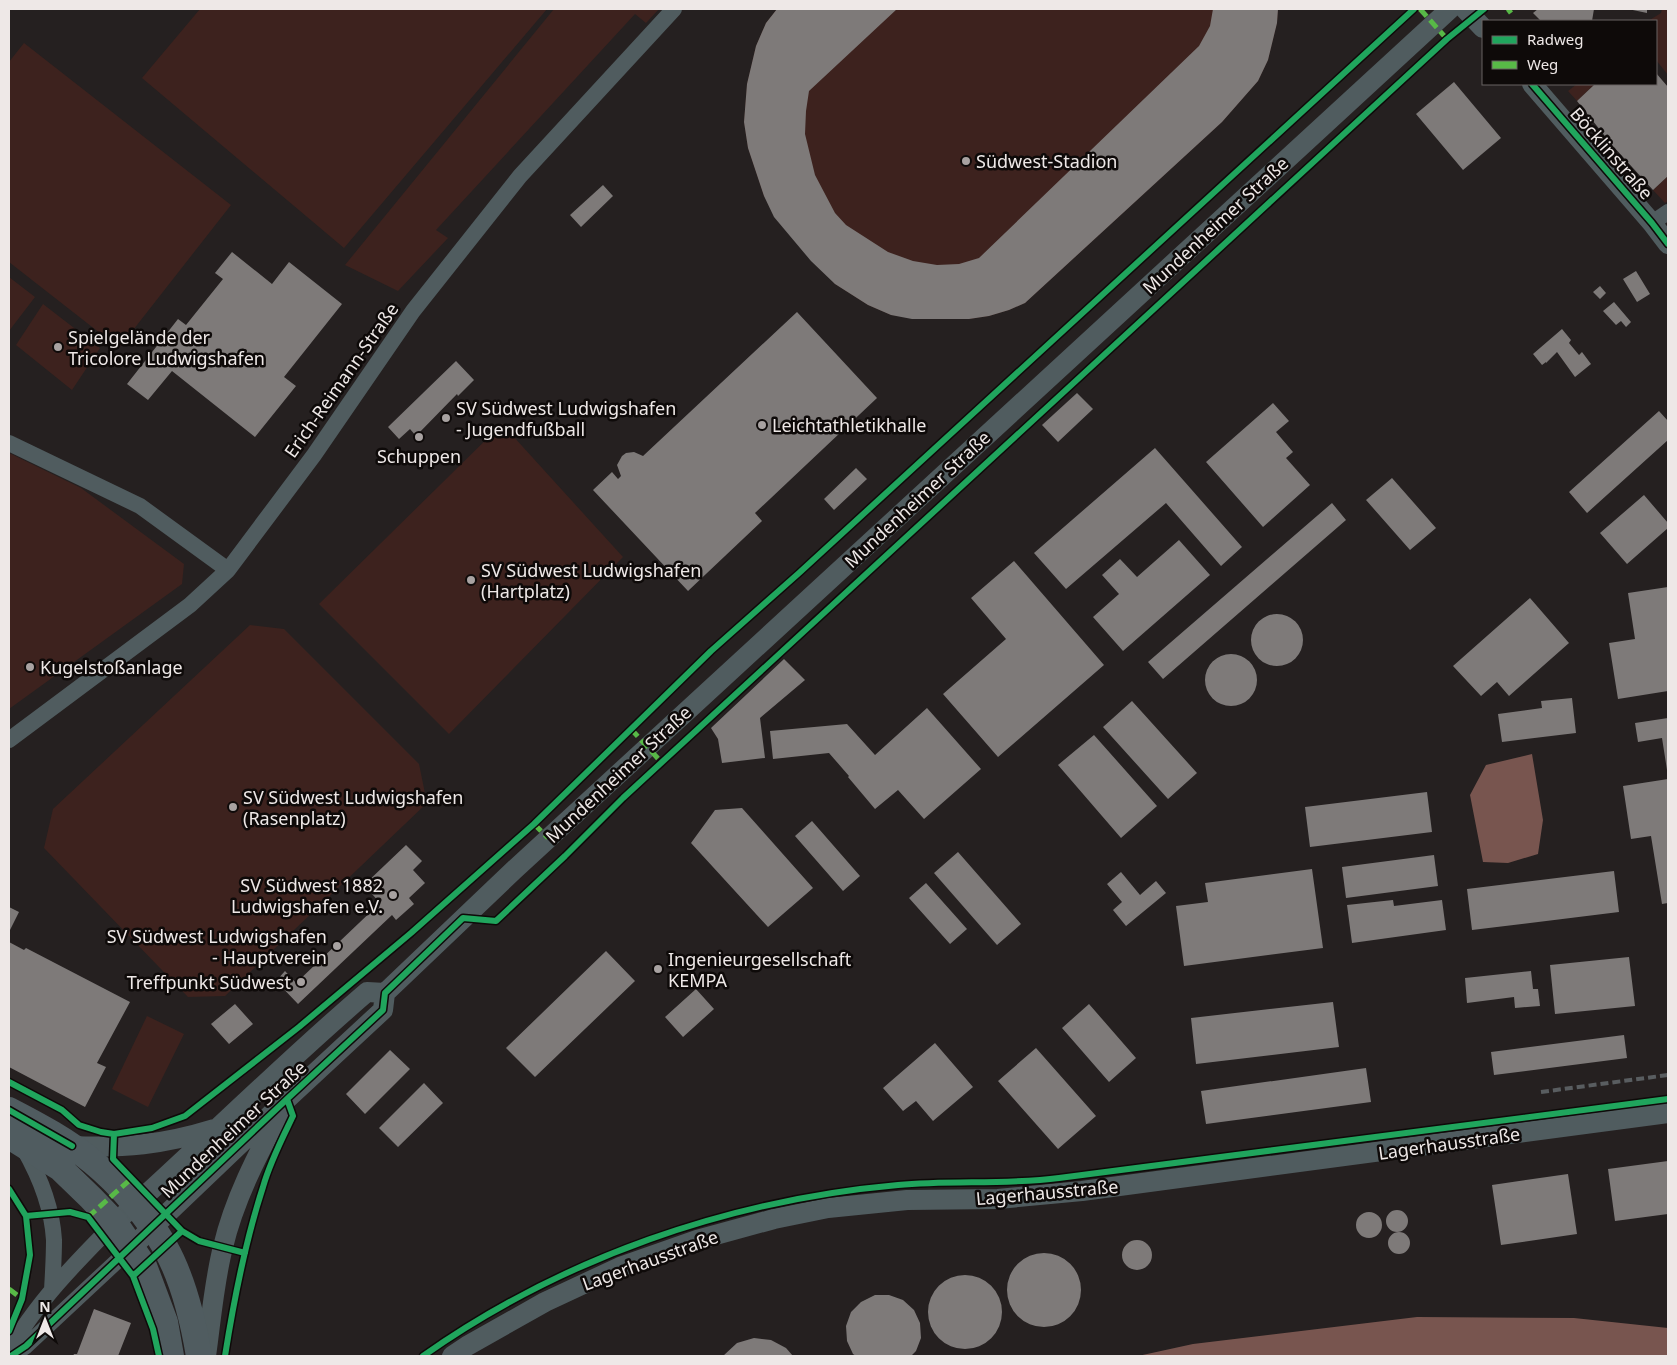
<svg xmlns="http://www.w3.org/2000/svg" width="1677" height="1365" viewBox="0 0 1677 1365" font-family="'Noto Sans',sans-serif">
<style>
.green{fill:#3d221e}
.water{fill:#78554f}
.building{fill:#7e7a79}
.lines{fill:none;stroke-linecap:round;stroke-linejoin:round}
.minor{stroke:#505c5f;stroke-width:16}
.tertiary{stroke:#505c5f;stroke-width:20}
.primary{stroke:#505c60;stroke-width:26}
.rail{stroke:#595d60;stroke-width:4;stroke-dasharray:8 4;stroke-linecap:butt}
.quiet{stroke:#58b947;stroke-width:5;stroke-dasharray:10 5;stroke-linecap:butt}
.cycleway-casing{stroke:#0e0a09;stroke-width:9}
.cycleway{stroke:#20a55d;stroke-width:6}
.poi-dot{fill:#a8a2a1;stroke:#0e0a09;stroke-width:2}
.labels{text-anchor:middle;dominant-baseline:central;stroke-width:5;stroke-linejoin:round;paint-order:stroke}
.street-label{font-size:18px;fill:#eee8e7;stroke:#0e0a09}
.poi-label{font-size:18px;fill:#eee8e7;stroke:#0e0a09;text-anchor:start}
</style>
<rect width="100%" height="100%" fill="#252020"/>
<path class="green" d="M 200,9 L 547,9 L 344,248 L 142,78 Z
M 554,9 L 659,9 L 646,23 L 635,14 L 436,230 L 448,238 L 398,291 L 345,265 Z
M 777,9 L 1278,9 L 1277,23 L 1268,60 L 1258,81 L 1222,122 L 1025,303 L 1009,310 L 989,316 L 969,319 L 891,315 L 868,305 L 835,284 L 764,196 L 748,148 L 744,122 L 747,84 L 756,46 L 766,23 Z
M 1662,9 L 1668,9 L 1668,75 L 1656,60 L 1656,21 L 1648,21 L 1661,13 Z
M 24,43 L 231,205 L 119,348 L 9,262 L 9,62 Z
M 1577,84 L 1595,84 L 1577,101 L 1568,91 Z
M 1668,176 L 1668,201 L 1665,203 L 1653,190 Z
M 9,277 L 35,297 L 9,331 Z
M 43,304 L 100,348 L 72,390 L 16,345 Z
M 502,424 L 623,557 L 449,734 L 319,604 Z
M 9,453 L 81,488 L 184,564 L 182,584 L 9,709 Z
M 250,625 L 284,629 L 419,764 L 427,803 L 225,996 L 188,997 L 44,848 L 53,809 Z
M 147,1016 L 184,1034 L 148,1107 L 112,1089 Z"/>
<path class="water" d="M 1532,754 L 1543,820 L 1538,854 L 1508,863 L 1483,862 L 1470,795 L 1486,765 Z
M 1417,1317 L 1574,1318 L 1668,1328 L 1668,1356 L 1138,1356 L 1193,1344 Z"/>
<path class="building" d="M 777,9 L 897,9 L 809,91 L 806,111 L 805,134 L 815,175 L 835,213 L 846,225 L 888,252 L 913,261 L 937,265 L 959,264 L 979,258 L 1199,46 L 1210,26 L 1213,9 L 1278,9 L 1277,23 L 1268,60 L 1258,81 L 1222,122 L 1025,303 L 1009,310 L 989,316 L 969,319 L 912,319 L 891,315 L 868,305 L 835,284 L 811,261 L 774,217 L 764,196 L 748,148 L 744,122 L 747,84 L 756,46 L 766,23 Z
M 1538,9 L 1594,9 L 1592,21 L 1541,21 L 1533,13 Z
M 1628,9 L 1647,9 L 1647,13 Z
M 1656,73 L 1668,87 L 1668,176 L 1653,190 L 1612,145 L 1577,101 L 1595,84 L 1656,84 Z
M 1454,82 L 1501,138 L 1463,170 L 1416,114 Z
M 603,185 L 613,196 L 581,227 L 570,215 Z
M 232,252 L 272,284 L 289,262 L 342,304 L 284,377 L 296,386 L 255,437 L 172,371 L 148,400 L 127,384 L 178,319 L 186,325 L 223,279 L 215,273 Z
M 1636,271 L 1650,294 L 1637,302 L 1623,279 Z
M 1600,286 L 1606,293 L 1600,299 L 1593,292 Z
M 1614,302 L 1631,322 L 1626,327 L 1621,321 L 1616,325 L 1603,311 Z
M 797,312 L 877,398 L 755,513 L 762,521 L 688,591 L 593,490 L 612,472 L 618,479 L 621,476 L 617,465 L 622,456 L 626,453 L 634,452 L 643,456 Z
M 1562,329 L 1571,340 L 1569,343 L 1579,355 L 1582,352 L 1591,364 L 1575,377 L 1557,352 L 1546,363 L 1546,362 L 1542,365 L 1533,354 Z
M 456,361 L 474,380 L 458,396 L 457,394 L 416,436 L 410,429 L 399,439 L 388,427 Z
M 1077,393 L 1093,409 L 1058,442 L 1042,425 Z
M 1273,403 L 1289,421 L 1276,432 L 1293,452 L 1286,458 L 1310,485 L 1263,527 L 1206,462 Z
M 1659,411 L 1668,421 L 1668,440 L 1587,513 L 1569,492 Z
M 1155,448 L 1242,547 L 1221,566 L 1166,503 L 1066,589 L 1034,553 Z
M 856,468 L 867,479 L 834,510 L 824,499 Z
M 1392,478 L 1436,528 L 1410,550 L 1366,500 Z
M 1644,495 L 1668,523 L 1668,528 L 1627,564 L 1600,533 Z
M 1332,503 L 1346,520 L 1163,679 L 1148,662 Z
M 1179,540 L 1210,575 L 1123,651 L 1093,617 L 1119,594 L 1102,575 L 1120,559 L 1137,577 Z
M 1014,561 L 1104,665 L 998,757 L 943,694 L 1006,639 L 971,598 Z
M 1668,587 L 1668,691 L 1618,699 L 1609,643 L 1635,639 L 1628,593 Z
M 1530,598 L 1569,643 L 1509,696 L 1497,682 L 1481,696 L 1453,666 Z
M1251 640a26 26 0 1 1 52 0a26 26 0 1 1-52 0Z
M1205 680a26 26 0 1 1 52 0a26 26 0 1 1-52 0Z
M 784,659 L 805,680 L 760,718 L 765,758 L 722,763 L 718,739 L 711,728 Z
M 1572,698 L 1576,733 L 1502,742 L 1498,714 L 1542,708 L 1541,701 Z
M 1132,701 L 1197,773 L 1168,799 L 1103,727 Z
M 927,708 L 981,769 L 924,819 L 898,790 L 875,809 L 848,777 L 849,776 L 829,753 L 773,759 L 770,731 L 847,724 L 875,755 Z
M 1668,718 L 1668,770 L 1667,770 L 1662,738 L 1638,742 L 1635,723 Z
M 1094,735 L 1157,806 L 1121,838 L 1058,765 Z
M 1668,779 L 1668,903 L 1662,904 L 1651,836 L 1631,839 L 1623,786 Z
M 1427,792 L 1432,832 L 1310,847 L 1305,807 Z
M 742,808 L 813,888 L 768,927 L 691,843 L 715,810 Z
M 812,821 L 860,876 L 843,891 L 795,836 Z
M 406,845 L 422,861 L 413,870 L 425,883 L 409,898 L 414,904 L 396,920 L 392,915 L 298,1004 L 276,981 L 285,971 L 296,983 L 380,903 L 364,885 Z
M 958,852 L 1021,924 L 997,945 L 934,873 Z
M 1434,855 L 1438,886 L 1346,898 L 1342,867 Z
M 1312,869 L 1323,948 L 1184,966 L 1176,906 L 1208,902 L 1205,883 Z
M 1614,871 L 1619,912 L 1472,930 L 1467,889 Z
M 1121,872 L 1140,895 L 1156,881 L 1166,893 L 1126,926 L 1113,910 L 1122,902 L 1107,884 Z
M 926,883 L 967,929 L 950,944 L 909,898 Z
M 1393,900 L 1394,906 L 1442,900 L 1446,930 L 1352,943 L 1347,905 Z
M 9,907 L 19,912 L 9,932 Z
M 9,942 L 24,950 L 26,948 L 130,1002 L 97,1063 L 106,1067 L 85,1107 L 9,1067 Z
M 606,951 L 635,981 L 535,1077 L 506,1048 Z
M 1629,957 L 1635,1006 L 1555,1014 L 1550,965 Z
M 1531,971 L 1533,989 L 1538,989 L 1540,1006 L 1515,1008 L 1514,997 L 1467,1003 L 1465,978 Z
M 696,989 L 714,1009 L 683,1037 L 665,1017 Z
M 1333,1002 L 1339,1047 L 1196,1064 L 1191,1018 Z
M 235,1004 L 253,1024 L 229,1044 L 211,1024 Z
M 1089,1004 L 1136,1058 L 1109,1082 L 1062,1028 Z
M 1624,1035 L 1627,1058 L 1494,1075 L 1491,1052 Z
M 935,1043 L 973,1087 L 933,1121 L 916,1101 L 903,1111 L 883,1088 Z
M 1036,1048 L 1096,1116 L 1058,1149 L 998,1081 Z
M 390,1050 L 410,1069 L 365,1114 L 346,1094 Z
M 1366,1068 L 1371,1102 L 1206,1124 L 1201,1091 Z
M 424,1083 L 443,1103 L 398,1147 L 379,1128 Z
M 1668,1161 L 1668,1214 L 1615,1221 L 1608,1169 Z
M 1568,1174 L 1577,1234 L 1501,1245 L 1492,1185 Z
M1386 1221a11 11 0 1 1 22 0a11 11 0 1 1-22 0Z
M1356 1225a13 13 0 1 1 26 0a13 13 0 1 1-26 0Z
M1388 1243a11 11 0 1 1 22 0a11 11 0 1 1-22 0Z
M1122 1255a15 15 0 1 1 30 0a15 15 0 1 1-30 0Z
M1007 1290a37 37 0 1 1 74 0a37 37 0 1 1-74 0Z
M928 1312a37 37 0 1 1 74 0a37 37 0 1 1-74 0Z
M 875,1295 L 889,1295 L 903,1300 L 914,1310 L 920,1323 L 921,1338 L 916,1351 L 911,1356 L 856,1356 L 853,1354 L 847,1341 L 846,1326 L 851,1312 L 861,1302 Z
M 94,1309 L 131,1323 L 118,1356 L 73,1356 L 74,1354 L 77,1354 Z
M 754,1338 L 771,1340 L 786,1348 L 793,1356 L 723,1356 L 737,1343 Z"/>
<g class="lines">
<path class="minor" d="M 1652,223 L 1668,212
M 9,443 L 140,506 L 228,570
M 9,740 L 190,605 L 228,570 L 314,455 L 413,311 L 520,176 L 674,9
M 24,1149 C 40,1177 52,1207 54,1240 C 54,1257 53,1273 52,1290
M 9,1352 C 32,1307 79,1259 115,1223
M 11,1356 L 26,1346 L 131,1248"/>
<path class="tertiary" d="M 1465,9 L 1483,28
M 1532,84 L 1652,223 L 1668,244
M 72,1146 C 125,1148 162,1145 214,1129
M 126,1213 C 207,1140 284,1063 367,992 L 385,993
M 131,1248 L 287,1099 L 383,1010 L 385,993 L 514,870 L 1450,9
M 206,1356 C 211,1321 214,1282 223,1247 C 234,1200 257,1156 279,1114
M 452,1356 L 467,1346 L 545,1302 L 620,1267 L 697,1240 L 774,1219 L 828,1208 L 907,1200 L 998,1199 L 1082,1191 L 1668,1113"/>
<path class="primary" d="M 9,1110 C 38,1125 68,1141 93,1162 C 120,1184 148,1217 165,1247 C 183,1279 193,1320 199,1356
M 9,1136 L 60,1168 L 91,1198 L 115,1223 L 144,1266 L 165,1322 L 171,1356"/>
<path class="rail" d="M 1541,1092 L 1668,1075"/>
<path class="quiet" d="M 1420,9 L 1447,39
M 1508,9 L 1511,13
M 631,729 L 662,763
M 534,824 L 548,838
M 88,1217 L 132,1178
M 9,1289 L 22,1299"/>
<g class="cycleway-casing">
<path id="cycleway" d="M 1532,84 L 1652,223 L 1668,244
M 9,1082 L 62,1110 L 79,1125 L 101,1132 L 114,1134 L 152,1128 L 185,1116 L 299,1027 L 411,933 L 534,824 L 711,651 L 799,573 L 1414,9
M 9,1110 L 72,1146
M 114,1134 L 113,1159 L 182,1231 L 199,1241 L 245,1253
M 9,1189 L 26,1216 L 30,1255 L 22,1299 L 9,1331
M 26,1216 L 70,1212 L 88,1217 L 133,1276 L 153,1329 L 159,1356
M 133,1276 L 182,1231
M 11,1356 L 26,1346 L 287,1099 L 383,1010 L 385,993 L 463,918 L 496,921 L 565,856 L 623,798 L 1447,39 L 1484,9
M 225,1356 C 234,1299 245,1242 263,1187 C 270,1162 282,1139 293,1116 L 287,1099
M 423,1356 C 562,1258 729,1200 898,1185 C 952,1180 1006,1185 1059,1178 C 1262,1152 1465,1125 1668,1099"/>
</g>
<use href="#cycleway" class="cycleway"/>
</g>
<g class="poi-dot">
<circle cx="966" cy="161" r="5"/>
<circle cx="58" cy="347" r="5"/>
<circle cx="446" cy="418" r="5"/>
<circle cx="762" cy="425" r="5"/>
<circle cx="419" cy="437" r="5"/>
<circle cx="471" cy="580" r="5"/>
<circle cx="30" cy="667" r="5"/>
<circle cx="233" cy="807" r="5"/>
<circle cx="393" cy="895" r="5"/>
<circle cx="337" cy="946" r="5"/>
<circle cx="658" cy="969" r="5"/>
<circle cx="301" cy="982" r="5"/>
</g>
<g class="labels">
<g class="street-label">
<text transform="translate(1612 153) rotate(49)">Böcklinstraße</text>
<text transform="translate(1215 225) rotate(-43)">Mundenheimer Straße</text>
<text transform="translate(341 380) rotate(-55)">Erich-Reimann-Straße</text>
<text transform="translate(917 499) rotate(-43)">Mundenheimer Straße</text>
<text transform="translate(618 774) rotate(-43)">Mundenheimer Straße</text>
<text transform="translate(233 1129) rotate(-43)">Mundenheimer Straße</text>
<text transform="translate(1449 1143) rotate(-8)">Lagerhausstraße</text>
<text transform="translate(1047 1192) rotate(-5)">Lagerhausstraße</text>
<text transform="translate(650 1260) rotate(-20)">Lagerhausstraße</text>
</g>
<g class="poi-label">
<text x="976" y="161">Südwest-Stadion</text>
<text x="68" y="337">Spielgelände der<tspan x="68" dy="21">Tricolore Ludwigshafen</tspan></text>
<text x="456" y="408">SV Südwest Ludwigshafen<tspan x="456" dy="21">- Jugendfußball</tspan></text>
<text x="772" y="425">Leichtathletikhalle</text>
<text x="419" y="456" text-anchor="middle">Schuppen</text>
<text x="481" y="570">SV Südwest Ludwigshafen<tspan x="481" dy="21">(Hartplatz)</tspan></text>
<text x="40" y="667">Kugelstoßanlage</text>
<text x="243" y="797">SV Südwest Ludwigshafen<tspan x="243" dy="21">(Rasenplatz)</tspan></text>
<text x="383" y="885" text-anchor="end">SV Südwest 1882<tspan x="383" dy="21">Ludwigshafen e.V.</tspan></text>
<text x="327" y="936" text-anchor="end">SV Südwest Ludwigshafen<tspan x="327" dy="21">- Hauptverein</tspan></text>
<text x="668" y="959">Ingenieurgesellschaft<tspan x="668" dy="21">KEMPA</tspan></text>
<text x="291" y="982" text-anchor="end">Treffpunkt Südwest</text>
</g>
</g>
<rect width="1677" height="1365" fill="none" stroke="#eee8e7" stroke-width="20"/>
<rect x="1482" y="20" width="175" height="65" fill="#0e0a09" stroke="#686362"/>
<rect x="1492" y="36" width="25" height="8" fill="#20a55d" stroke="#686362"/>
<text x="1527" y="45" font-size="15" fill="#eee8e7">Radweg</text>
<rect x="1492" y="61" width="25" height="8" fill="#58b947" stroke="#686362"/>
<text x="1527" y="70" font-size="15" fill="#eee8e7">Weg</text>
<g transform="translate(45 1320)" stroke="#0e0a09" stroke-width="4" paint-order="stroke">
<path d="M0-4L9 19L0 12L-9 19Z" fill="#eee8e7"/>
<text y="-8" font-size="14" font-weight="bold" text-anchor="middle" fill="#eee8e7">N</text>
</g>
</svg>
